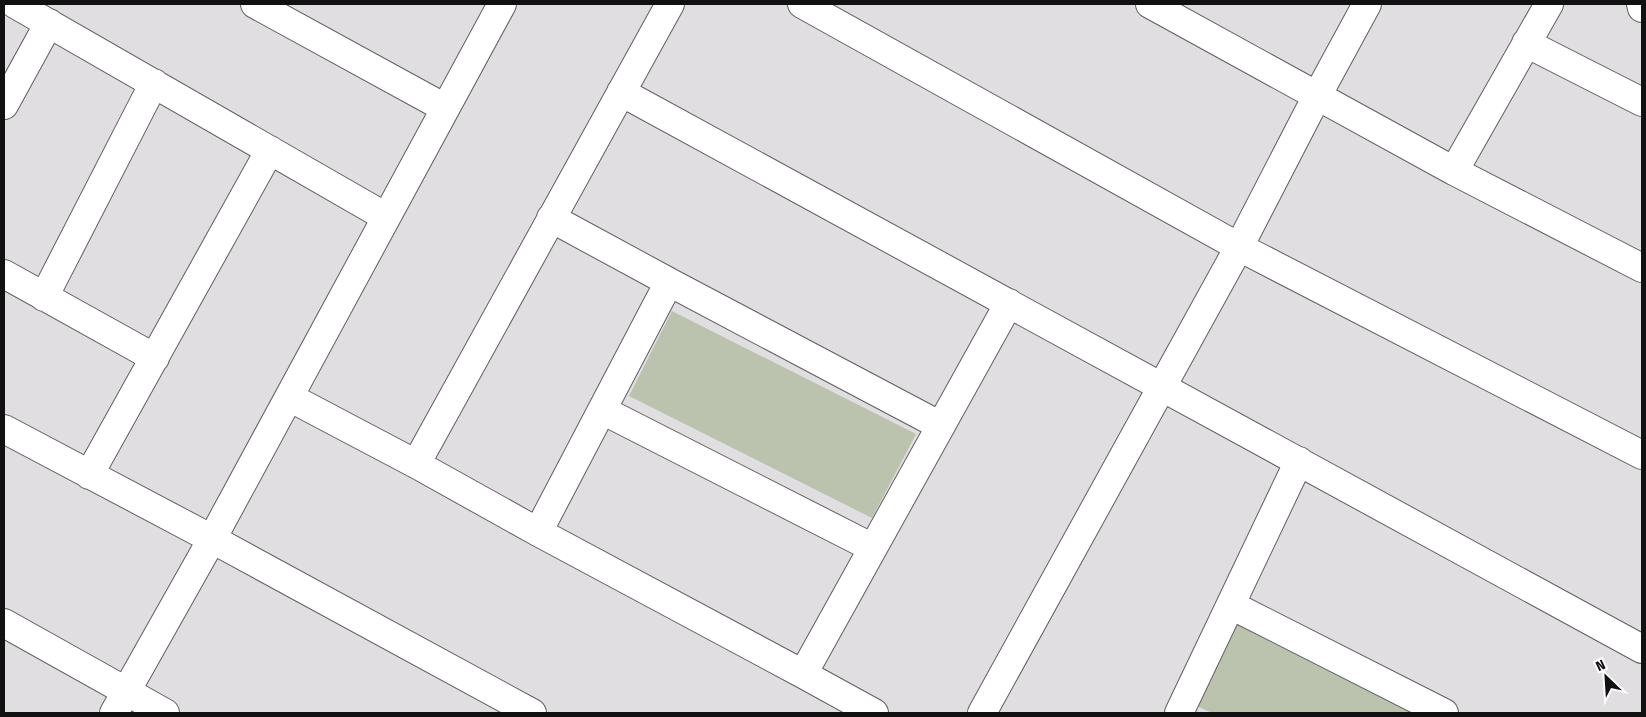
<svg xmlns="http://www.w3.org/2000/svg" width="1646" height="717" viewBox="0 0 1646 717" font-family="'Fira Sans Condensed',sans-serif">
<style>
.green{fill:#bbc3ae}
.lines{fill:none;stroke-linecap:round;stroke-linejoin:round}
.minor-casing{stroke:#605e60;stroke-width:30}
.minor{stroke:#fff;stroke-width:28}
</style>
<rect width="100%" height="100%" fill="#e0dee1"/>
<path class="green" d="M 672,311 L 916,434 L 872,518 L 629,396 Z
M 1237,623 L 1417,713 L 1212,713 L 1195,705 Z"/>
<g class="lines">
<g class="minor-casing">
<path id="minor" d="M 15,4 L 386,217
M 255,4 L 445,108
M 802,4 L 1239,247 L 1642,455
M 1150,4 L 1454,171 L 1549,4
M 1641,4 L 1642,8
M 1526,43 L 1642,102
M 621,92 L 1642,649
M 4,105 L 49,23
M 1454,171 L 1642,268
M 4,274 L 155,358
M 669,282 L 941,426
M 44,297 L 154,83
M 289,397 L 416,464 L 538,532 L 803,674 L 874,713
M 602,410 L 873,548
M 4,429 L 212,539 L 532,713
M 416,464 L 670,4
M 89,475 L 270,150
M 538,532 L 669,282 L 551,218
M 1231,605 L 1444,713
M 4,623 L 165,713
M 803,674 L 1009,303
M 114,713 L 212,539 L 502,4
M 982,713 L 1239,247 L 1317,96 L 1367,4
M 1179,713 L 1299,461"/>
</g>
<use href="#minor" class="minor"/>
</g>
<rect width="1646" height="717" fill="none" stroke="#121112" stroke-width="10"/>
<g transform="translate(1606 677) rotate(335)" stroke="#ffffff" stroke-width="4" paint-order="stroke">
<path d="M0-4L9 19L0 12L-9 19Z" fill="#121112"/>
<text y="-8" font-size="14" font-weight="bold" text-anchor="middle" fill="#121112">N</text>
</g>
</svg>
